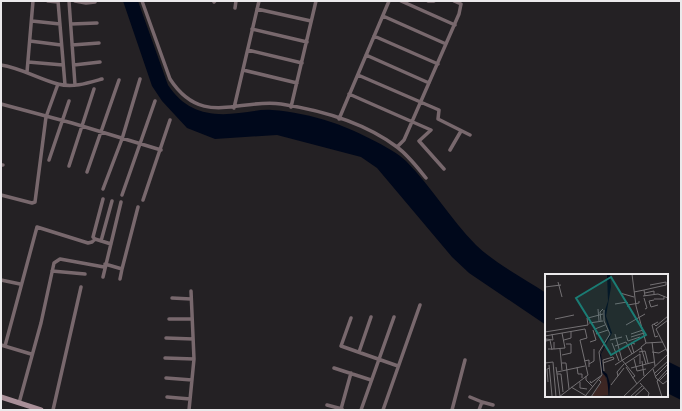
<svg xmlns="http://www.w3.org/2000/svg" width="682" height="411" viewBox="0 0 682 411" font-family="Georgia,serif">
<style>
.water{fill:#00081b}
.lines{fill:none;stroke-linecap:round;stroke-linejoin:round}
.street{stroke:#78686d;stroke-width:3.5}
.secondary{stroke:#a98f98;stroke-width:5}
.inset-road{fill:none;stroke:#747174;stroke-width:1}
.view{fill:#1a7c74;fill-opacity:0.15;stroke:#1a7c74;stroke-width:2}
.inset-edge{fill:none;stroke:#ebe9eb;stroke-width:2}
</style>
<rect width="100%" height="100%" fill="#242124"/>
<path class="water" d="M 123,1 L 138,1 L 168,85 C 185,111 209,117 239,113 C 250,112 261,109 272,110 C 291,111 313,116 331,122 C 350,128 393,148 406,161 C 432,187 450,219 476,245 C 496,264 523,278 546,293 L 546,325 L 469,273 L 452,257 L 377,168 L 361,157 L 277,135 L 215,139 L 187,128 L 162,101 L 152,86 Z
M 667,361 L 681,368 L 681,400 L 667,393 Z"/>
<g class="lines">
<path class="street" d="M 48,1 L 58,2
M 58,1 L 65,85
M 69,1 L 75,85
M 75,1 L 86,3 L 95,2
M 142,1 L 170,79 C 202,128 238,98 281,104 C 320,110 365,123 397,147 C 408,155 417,167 426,178
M 401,1 L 455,25
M 428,1 L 434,1
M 214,2 L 215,1
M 235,8 L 236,1
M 257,9 L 311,21
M 383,16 L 446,44
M 32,21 L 60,24
M 71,24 L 97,23
M 252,29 L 307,42
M 374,36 L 438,64
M 30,41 L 61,45
M 72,45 L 99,43
M 248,50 L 302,63
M 366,55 L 429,83
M 28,62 L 63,65
M 1,65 C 21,68 39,79 58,84 C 73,88 88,83 102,79
M 74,65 L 100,62
M 243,70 L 297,83
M 27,72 L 33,1
M 358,75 L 439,110 L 438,119 L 470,135
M 349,94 L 431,130 L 419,141 L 444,169
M 1,104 L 72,123 L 161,150
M 291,107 L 316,1
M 234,108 L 259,1
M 339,119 L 389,1
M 397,147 L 404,140 L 459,14 L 461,4 L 454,1
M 450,150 L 461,131
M 49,160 L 69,101
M 1,165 L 3,165
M 69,166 L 94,89
M 87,172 L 119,80
M 103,189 L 122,139 L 140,79
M 1,195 L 32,203 L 35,202 L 46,117 L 58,84
M 122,195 L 155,101
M 103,199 L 93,237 L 95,239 L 111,244
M 143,200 L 170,120
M 101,241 L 112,201
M 105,264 L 122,269 L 138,207
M 52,271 L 85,274
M 103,277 L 121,202
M 120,279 L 122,269
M 1,280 L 20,284
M 172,298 L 191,299
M 351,318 L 341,346 L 398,366
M 169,319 L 192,319
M 166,338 L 193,339
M 1,345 L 31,354
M 5,346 L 37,227 L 88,243 L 92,242 L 95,239
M 359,352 L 371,317
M 165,358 L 194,359
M 334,368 L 371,380
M 166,378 L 192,380
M 167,397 L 190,399
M 470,397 L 482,402
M 19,403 L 41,323 L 54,263 L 60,259 L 104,267
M 327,405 L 342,409
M 341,409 L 351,373
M 53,410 L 81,287
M 189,410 L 194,359 L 191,291
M 361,410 L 394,317
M 383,410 L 420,305
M 452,410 L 465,360
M 479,410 L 482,402 L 493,405"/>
<path class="secondary" d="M 1,397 L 41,410"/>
</g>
<g transform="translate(545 274)">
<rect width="123" height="123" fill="#242124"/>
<path d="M 59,100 L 63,110 L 63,121 L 46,123 L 57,108 L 54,106 Z" fill="#3d2623"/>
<path d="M 62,0 L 65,0 L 66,13 L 61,42 L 67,59 L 56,80 L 58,97 L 62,100 L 65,110 L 64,123 L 62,104 L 57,98 L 55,81 L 65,60 L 59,39 L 63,27 Z" fill="#00081b"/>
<path class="inset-road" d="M 87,0 L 91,32 L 101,69M 13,8 L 17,23M 105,11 L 121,8 L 121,11M 0,13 L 16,11M 99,16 L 121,11M 89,18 L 99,16 L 100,22M 75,19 L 89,23M 100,19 L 109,17 L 109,20M 98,22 L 113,20 L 123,24M 99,24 L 102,34 L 100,35M 109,25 L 119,25 L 119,22M 109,26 L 104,27 L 106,33 L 113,31M 70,30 L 82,28 L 83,31M 83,33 L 83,31 L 94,29 L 94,27M 53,35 L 54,47M 43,44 L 58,40M 10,45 L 29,41M 123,46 L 111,55 L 123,79M 56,47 L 55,38 L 58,35M 113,48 L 107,51 L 110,63 L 113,62M 44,49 L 58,47M 109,50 L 111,52 L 123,42M 81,51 L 100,40M 0,58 L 43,51 L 42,44M 51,60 L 63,56M 52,60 L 50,55 L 60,51M 70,60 L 77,86M 86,60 L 98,56M 81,61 L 83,67 L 95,63M 0,62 L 40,55M 86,63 L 99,59M 19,66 L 26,64 L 26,57M 65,66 L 77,63M 1,67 L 1,65 L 8,66 L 7,60M 1,67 L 5,66 L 7,76M 45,68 L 51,66 L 48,56M 107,68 L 110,92M 67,69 L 74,87M 70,72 L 81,68 L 87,80M 3,75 L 9,75 L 9,68M 9,75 L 20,74 L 17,59M 15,75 L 17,96M 94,78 L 100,77 L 103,89M 107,78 L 114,79 L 121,75M 89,79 L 86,69 L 90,70M 17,81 L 26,79 L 26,70 L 21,70M 89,85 L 92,97 L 101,95M 77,86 L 90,102 L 87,104M 39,87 L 44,86 L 44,93M 97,87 L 99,102M 0,89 L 8,88 L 11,123M 17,89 L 21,89 L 24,115M 58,89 L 69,85 L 68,83M 44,90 L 49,87 L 49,75M 80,90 L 95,80 L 95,90M 101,90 L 96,73 L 101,69 L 118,68M 4,91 L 7,122M 70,91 L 96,74M 11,93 L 15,122M 32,93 L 33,100 L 37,100 L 37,104M 81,93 L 92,110M 86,94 L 109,88M 108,95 L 111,104 L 118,110 L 123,106M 59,97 L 58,86 L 68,83M 12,98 L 40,92M 110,99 L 123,87M 12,100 L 16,100 L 18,118M 41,102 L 41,106 L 48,113M 73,102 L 72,98 L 79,90M 111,102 L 123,90M 45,107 L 46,109 L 57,101M 114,107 L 123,98M 3,108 L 2,95 L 5,94M 35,108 L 35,114 L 42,115M 95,109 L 104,119 L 103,123M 66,111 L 79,94M 26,113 L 43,123M 41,121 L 57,101 L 54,78 L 65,60 L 59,47 L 59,36M 14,123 L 43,101 L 35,66 L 42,64 L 40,55M 46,123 L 56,108 L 54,106M 78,123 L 123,80M 85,123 L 97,112M 89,123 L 99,114M 117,123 L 112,107 L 122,96"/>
<path class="view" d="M 66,3 L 101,61 L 66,81 L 31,24 Z"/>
<rect width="123" height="123" class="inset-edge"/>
</g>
<rect width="682" height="411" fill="none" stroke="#ebe9eb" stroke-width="4"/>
</svg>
